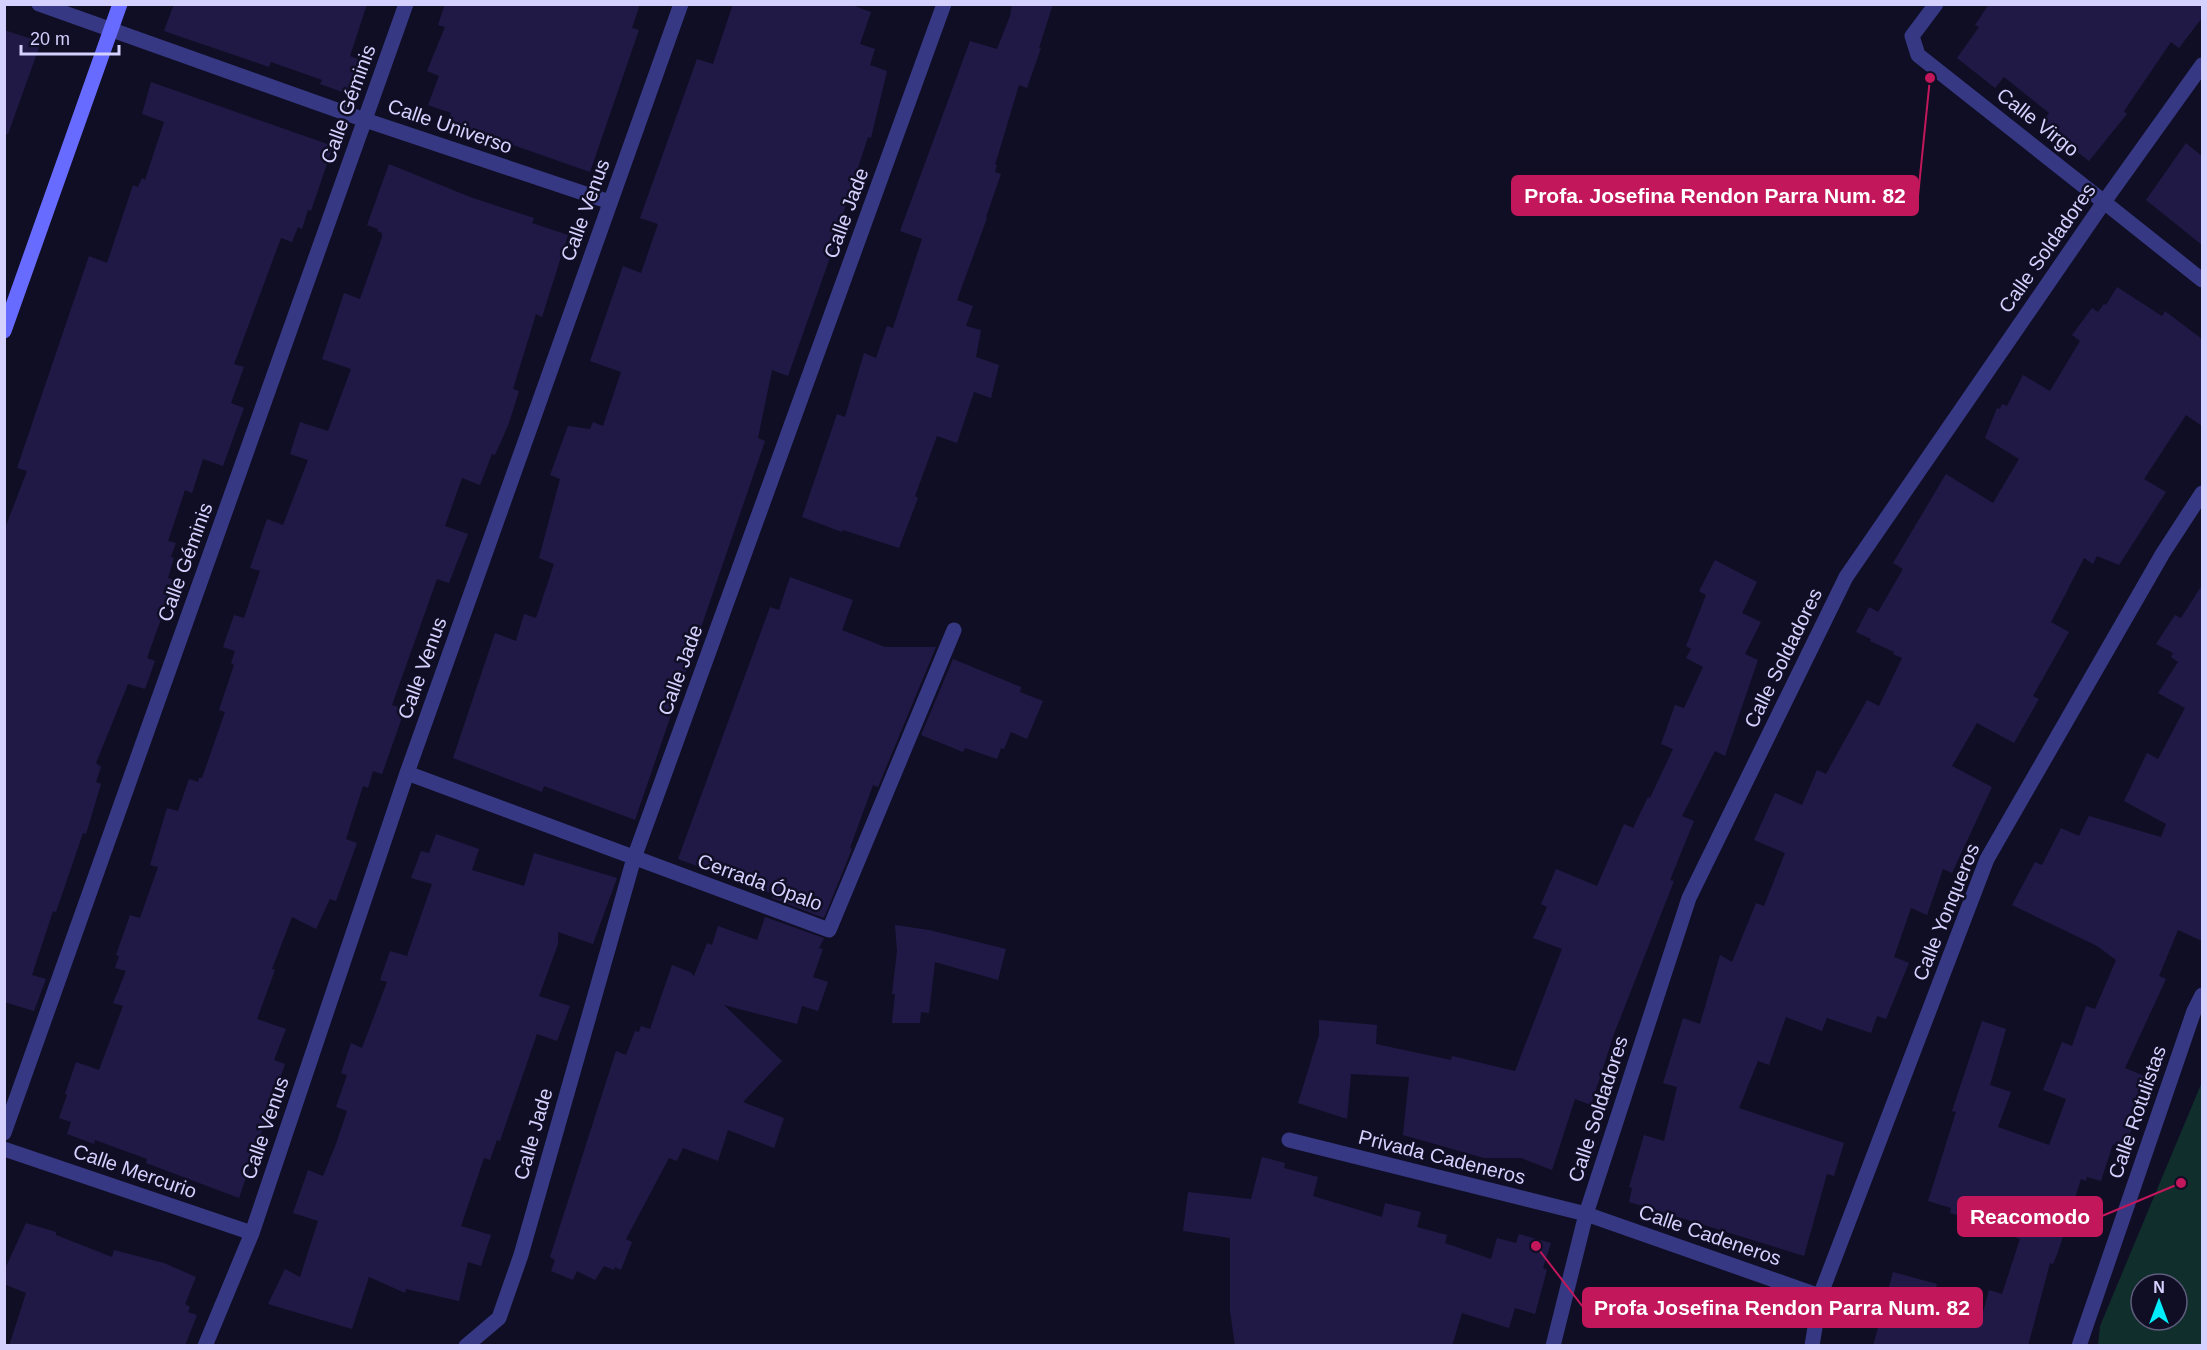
<svg xmlns="http://www.w3.org/2000/svg" width="2207" height="1350" viewBox="0 0 2207 1350" font-family="Helvetica,sans-serif">
<style>
.green{fill:#102e2c;fill-rule:evenodd}
.building{fill:#201946}
.lines{fill:none;stroke-linecap:round;stroke-linejoin:round}
.minor{stroke:#373884;stroke-width:15}
.tertiary{stroke:#373884;stroke-width:15}
.secondary{stroke:#686bff;stroke-width:15}
.labels{text-anchor:middle;dominant-baseline:central;stroke-width:5;stroke-linejoin:round;paint-order:stroke}
.street-label{font-size:20px;fill:#d4d1ff;stroke:#100e24}
.leader{fill:none;stroke:#c2185b;stroke-width:2}
.callout-dot{fill:#c2185b;stroke:#100e24;stroke-width:2}
.callout{fill:#c2185b;stroke:#c2185b;stroke-width:2}
.callout-label{font-size:21px;text-anchor:middle;font-weight:bold;fill:#fff}
</style>
<rect width="100%" height="100%" fill="#100e24"/>
<path class="green" d="M 2202,1082 L 2202,1345 L 2098,1345 L 2100,1326 ZM 2141,1284 L 2177,1284 L 2177,1320 L 2141,1320 Z"/>
<path class="building" d="M 174,4 L 367,4 L 350,56 L 363,61 L 351,95 L 320,84 L 322,80 L 271,62 L 269,67 L 164,31 Z
M 445,4 L 640,4 L 632,28 L 639,30 L 590,172 L 448,122 L 451,113 L 428,105 L 439,76 L 427,71 L 445,27 L 438,25 Z
M 733,4 L 849,4 L 871,12 L 860,44 L 875,49 L 870,65 L 887,71 L 871,138 L 868,137 L 842,217 L 844,218 L 788,376 L 772,370 L 758,438 L 765,441 L 635,820 L 544,786 L 542,792 L 453,758 L 495,633 L 516,641 L 524,614 L 536,618 L 554,564 L 539,558 L 560,479 L 550,475 L 568,426 L 590,429 L 593,422 L 603,426 L 621,372 L 590,361 L 623,266 L 641,273 L 658,224 L 640,218 L 697,59 L 713,64 Z
M 1012,4 L 1053,4 L 1039,48 L 1041,48 L 1027,88 L 1019,85 L 995,165 L 997,165 L 995,172 L 1001,174 L 986,217 L 987,218 L 957,300 L 973,306 L 966,326 L 981,330 L 976,357 L 999,365 L 991,398 L 974,392 L 957,443 L 937,436 L 915,496 L 918,498 L 899,548 L 843,530 L 842,532 L 802,517 L 837,414 L 845,417 L 864,353 L 876,358 L 887,326 L 893,328 L 922,239 L 900,231 L 970,41 L 997,49 L 1010,16 Z
M 1989,4 L 2202,4 L 2202,18 L 2179,48 L 2171,42 L 2124,111 L 2127,114 L 2089,161 L 2041,124 L 2049,113 L 2004,77 L 1995,88 L 1957,58 L 1979,27 L 1975,25 Z
M 4,30 L 41,42 L 8,134 L 4,134 Z
M 151,82 L 333,146 L 311,211 L 308,210 L 302,229 L 298,227 L 292,242 L 281,238 L 234,364 L 244,367 L 231,403 L 244,408 L 223,466 L 203,459 L 192,493 L 185,490 L 168,541 L 176,543 L 171,557 L 174,558 L 168,578 L 175,580 L 147,658 L 155,661 L 145,689 L 128,684 L 96,763 L 101,767 L 96,782 L 101,784 L 86,834 L 83,833 L 56,912 L 53,911 L 32,975 L 46,979 L 34,1011 L 4,1002 L 4,531 L 27,471 L 17,468 L 89,256 L 107,263 L 133,185 L 138,187 L 142,178 L 145,180 L 164,122 L 142,114 Z
M 2186,143 L 2202,156 L 2202,245 L 2146,200 Z
M 389,164 L 470,197 L 534,218 L 532,223 L 568,235 L 542,317 L 536,314 L 513,389 L 519,391 L 509,423 L 495,455 L 492,454 L 480,485 L 462,478 L 445,526 L 468,534 L 449,583 L 437,579 L 392,705 L 405,709 L 382,774 L 373,771 L 368,788 L 363,786 L 346,839 L 357,843 L 336,901 L 330,899 L 316,929 L 292,917 L 272,969 L 275,970 L 257,1019 L 286,1029 L 274,1060 L 285,1064 L 239,1198 L 146,1163 L 147,1159 L 95,1140 L 94,1144 L 67,1134 L 71,1122 L 59,1118 L 67,1095 L 65,1094 L 76,1062 L 99,1070 L 123,1006 L 113,1003 L 126,971 L 115,968 L 119,956 L 116,955 L 130,915 L 140,918 L 158,867 L 150,865 L 167,808 L 178,811 L 189,779 L 198,782 L 199,778 L 202,778 L 225,712 L 219,710 L 234,665 L 231,663 L 235,651 L 223,647 L 234,615 L 244,618 L 260,571 L 250,568 L 267,519 L 283,525 L 308,460 L 290,454 L 300,422 L 328,431 L 351,369 L 322,359 L 344,293 L 360,299 L 382,237 L 382,233 L 377,231 L 378,229 L 367,225 Z
M 2117,287 L 2162,316 L 2165,311 L 2202,339 L 2202,426 L 2186,415 L 2144,479 L 2166,492 L 2119,565 L 2097,556 L 2093,564 L 2084,558 L 2051,622 L 2069,632 L 2033,696 L 2039,699 L 2014,743 L 1977,723 L 1952,766 L 1992,787 L 1952,873 L 1943,869 L 1927,915 L 1911,908 L 1894,957 L 1909,963 L 1886,1019 L 1877,1016 L 1871,1033 L 1827,1018 L 1822,1031 L 1786,1017 L 1769,1065 L 1758,1061 L 1739,1108 L 1844,1143 L 1834,1176 L 1827,1174 L 1804,1256 L 1629,1202 L 1632,1188 L 1629,1187 L 1644,1135 L 1664,1141 L 1677,1087 L 1663,1083 L 1683,1018 L 1700,1024 L 1720,955 L 1732,962 L 1756,903 L 1764,906 L 1785,853 L 1754,840 L 1775,793 L 1802,805 L 1817,770 L 1826,774 L 1867,700 L 1879,706 L 1902,658 L 1893,654 L 1894,652 L 1870,641 L 1871,639 L 1856,632 L 1869,607 L 1878,612 L 1903,569 L 1893,563 L 1946,474 L 1993,503 L 2019,459 L 1985,438 L 1997,408 L 2000,409 L 2002,404 L 2007,406 L 2023,375 L 2050,391 L 2080,341 L 2072,335 L 2092,308 L 2098,312 L 2104,304 L 2106,305 Z
M 1715,560 L 1757,582 L 1742,613 L 1761,622 L 1745,654 L 1758,660 L 1725,756 L 1715,751 L 1682,816 L 1694,821 L 1670,880 L 1674,881 L 1614,1034 L 1591,1105 L 1575,1099 L 1552,1170 L 1521,1158 L 1484,1158 L 1403,1135 L 1409,1077 L 1351,1074 L 1347,1119 L 1298,1103 L 1319,1035 L 1319,1020 L 1377,1025 L 1376,1044 L 1451,1060 L 1452,1056 L 1515,1071 L 1562,949 L 1533,938 L 1547,907 L 1541,904 L 1556,869 L 1597,886 L 1624,824 L 1633,828 L 1648,797 L 1650,798 L 1673,749 L 1661,744 L 1675,705 L 1684,708 L 1703,667 L 1686,658 L 1691,649 L 1686,646 L 1706,595 L 1699,591 Z
M 790,577 L 853,600 L 842,630 L 885,647 L 936,647 L 878,787 L 873,785 L 850,848 L 852,849 L 824,918 L 772,898 L 773,894 L 678,859 L 770,607 L 779,610 Z
M 2202,585 L 2202,941 L 2178,930 L 2159,976 L 2166,979 L 2125,1068 L 2152,1079 L 2131,1131 L 2123,1148 L 2113,1144 L 2101,1181 L 2087,1177 L 2086,1181 L 2081,1179 L 2058,1252 L 2053,1264 L 2050,1263 L 2028,1346 L 1873,1346 L 1893,1272 L 1937,1284 L 1933,1299 L 1983,1312 L 1989,1290 L 2002,1294 L 2020,1239 L 2005,1233 L 2006,1230 L 1950,1213 L 1951,1208 L 1928,1201 L 1956,1112 L 1952,1111 L 1982,1021 L 2006,1029 L 1990,1085 L 2011,1092 L 1998,1127 L 2049,1145 L 2066,1099 L 2043,1090 L 2062,1042 L 2072,1046 L 2086,1006 L 2095,1009 L 2116,960 L 2097,946 L 2012,905 L 2035,862 L 2042,865 L 2061,828 L 2079,836 L 2089,816 L 2161,837 L 2166,824 L 2124,801 L 2147,753 L 2158,759 L 2185,708 L 2158,693 L 2178,662 L 2171,657 L 2173,653 L 2156,644 L 2175,615 L 2181,618 Z
M 953,659 L 1021,687 L 1020,692 L 1043,701 L 1027,739 L 1011,732 L 1004,749 L 1001,748 L 997,759 L 965,748 L 963,752 L 921,735 Z
M 436,834 L 479,849 L 472,870 L 524,886 L 534,853 L 617,878 L 593,944 L 558,932 L 558,944 L 539,996 L 570,1006 L 557,1041 L 537,1034 L 500,1141 L 497,1140 L 490,1160 L 484,1158 L 461,1226 L 491,1235 L 481,1266 L 468,1262 L 459,1301 L 406,1289 L 405,1293 L 369,1277 L 352,1329 L 268,1304 L 285,1269 L 300,1277 L 318,1221 L 293,1213 L 308,1170 L 323,1176 L 336,1144 L 347,1111 L 336,1107 L 347,1075 L 341,1073 L 351,1043 L 362,1048 L 387,982 L 380,980 L 390,951 L 407,956 L 432,884 L 411,878 L 421,851 L 429,853 Z
M 765,917 L 824,938 L 819,948 L 823,949 L 813,977 L 828,982 L 818,1011 L 802,1006 L 797,1024 L 724,1005 L 782,1061 L 743,1102 L 784,1118 L 774,1148 L 728,1130 L 718,1161 L 683,1148 L 677,1161 L 669,1158 L 626,1239 L 632,1242 L 621,1270 L 615,1267 L 614,1270 L 604,1266 L 595,1280 L 577,1271 L 573,1280 L 551,1271 L 555,1260 L 550,1257 L 616,1051 L 626,1055 L 635,1031 L 639,1032 L 641,1026 L 650,1029 L 672,965 L 690,972 L 694,976 L 707,943 L 712,945 L 718,926 L 757,940 Z
M 895,925 L 929,930 L 1006,949 L 998,980 L 935,962 L 929,1013 L 921,1012 L 920,1023 L 892,1023 L 895,994 L 892,994 L 897,951 Z
M 1262,1157 L 1285,1163 L 1284,1168 L 1318,1177 L 1313,1196 L 1382,1217 L 1385,1203 L 1421,1212 L 1417,1227 L 1447,1235 L 1445,1243 L 1491,1259 L 1497,1238 L 1516,1243 L 1519,1234 L 1551,1243 L 1543,1268 L 1547,1270 L 1535,1314 L 1515,1308 L 1509,1328 L 1462,1313 L 1452,1346 L 1235,1346 L 1230,1311 L 1230,1238 L 1183,1231 L 1188,1192 L 1251,1199 Z
M 26,1223 L 56,1232 L 56,1235 L 112,1257 L 114,1250 L 164,1263 L 196,1277 L 185,1304 L 190,1307 L 188,1312 L 197,1315 L 185,1346 L 9,1346 L 26,1293 L 4,1284 L 4,1271 Z"/>
<g class="lines">
<path class="minor" d="M 39,4 L 365,120 L 610,202
M 407,773 L 829,930 L 954,630
M 4,1133 L 406,4
M 1289,1140 L 1586,1214 L 1820,1296
M 4,1149 L 252,1233
M 205,1346 L 252,1233 L 407,773 L 681,4
M 466,1346 L 499,1318 L 521,1255 L 634,858 L 944,4
M 1553,1346 L 1586,1214 L 1689,898 L 1846,577 L 2104,202 L 1918,55 L 1912,36 L 1936,4
M 1812,1346 L 1820,1296 L 1987,859 L 2163,553 L 2202,493
M 2079,1346 L 2194,1011 L 2202,995"/>
<path class="tertiary" d="M 2202,65 L 2104,202 L 2202,280"/>
<path class="secondary" d="M 4,331 L 120,4"/>
</g>
<g class="labels">
<g class="street-label">
<text transform="translate(348 104) rotate(-70)">Calle Géminis</text>
<text transform="translate(2038 122) rotate(38)">Calle Virgo</text>
<text transform="translate(450 126) rotate(19)">Calle Universo</text>
<text transform="translate(585 210) rotate(-70)">Calle Venus</text>
<text transform="translate(846 213) rotate(-70)">Calle Jade</text>
<text transform="translate(2047 248) rotate(-55)">Calle Soldadores</text>
<text transform="translate(185 562) rotate(-70)">Calle Géminis</text>
<text transform="translate(1783 658) rotate(-64)">Calle Soldadores</text>
<text transform="translate(422 668) rotate(-70)">Calle Venus</text>
<text transform="translate(680 670) rotate(-70)">Calle Jade</text>
<text transform="translate(760 882) rotate(20)">Cerrada Ópalo</text>
<text transform="translate(1946 912) rotate(-68)">Calle Yonqueros</text>
<text transform="translate(1598 1109) rotate(-72)">Calle Soldadores</text>
<text transform="translate(2137 1112) rotate(-71)">Calle Rotulistas</text>
<text transform="translate(265 1128) rotate(-71)">Calle Venus</text>
<text transform="translate(533 1134) rotate(-74)">Calle Jade</text>
<text transform="translate(1442 1157) rotate(14)">Privada Cadeneros</text>
<text transform="translate(135 1171) rotate(19)">Calle Mercurio</text>
<text transform="translate(1710 1235) rotate(19)">Calle Cadeneros</text>
</g>
</g>
<path class="leader" d="M1930 78L1918 196M2181 1183L2102 1216M1536 1246L1583 1307"/>
<g class="callout-dot">
<circle cx="1930" cy="78" r="6"/>
<circle cx="2181" cy="1183" r="6"/>
<circle cx="1536" cy="1246" r="6"/>
</g>
<g class="callout">
<rect x="1512" y="176" width="406" height="39" rx="6"/>
<rect x="1958" y="1197" width="144" height="39" rx="6"/>
<rect x="1583" y="1288" width="399" height="39" rx="6"/>
</g>
<g class="callout-label">
<text x="1715" y="203">Profa. Josefina Rendon Parra Num. 82</text>
<text x="2030" y="1224">Reacomodo</text>
<text x="1782" y="1315">Profa Josefina Rendon Parra Num. 82</text>
</g>
<rect width="2207" height="1350" fill="none" stroke="#d4d1ff" stroke-width="12"/>
<g transform="translate(2159 1302)"><circle r="28" fill="#100e24" stroke="#5e5c7c" stroke-width="1.5"/>
<path d="M0-4.5L10 22L0 15L-10 22Z" fill="#00eefc"/>
<text y="-9" font-size="16" font-weight="bold" text-anchor="middle" fill="#d4d1ff">N</text>
</g>
<path d="M21 45v9h98v-9" fill="none" stroke="#d4d1ff" stroke-width="3"/>
<text x="30" y="45" font-size="18" fill="#d4d1ff" stroke="#100e24" stroke-width="4.5" paint-order="stroke">20 m</text>
</svg>
